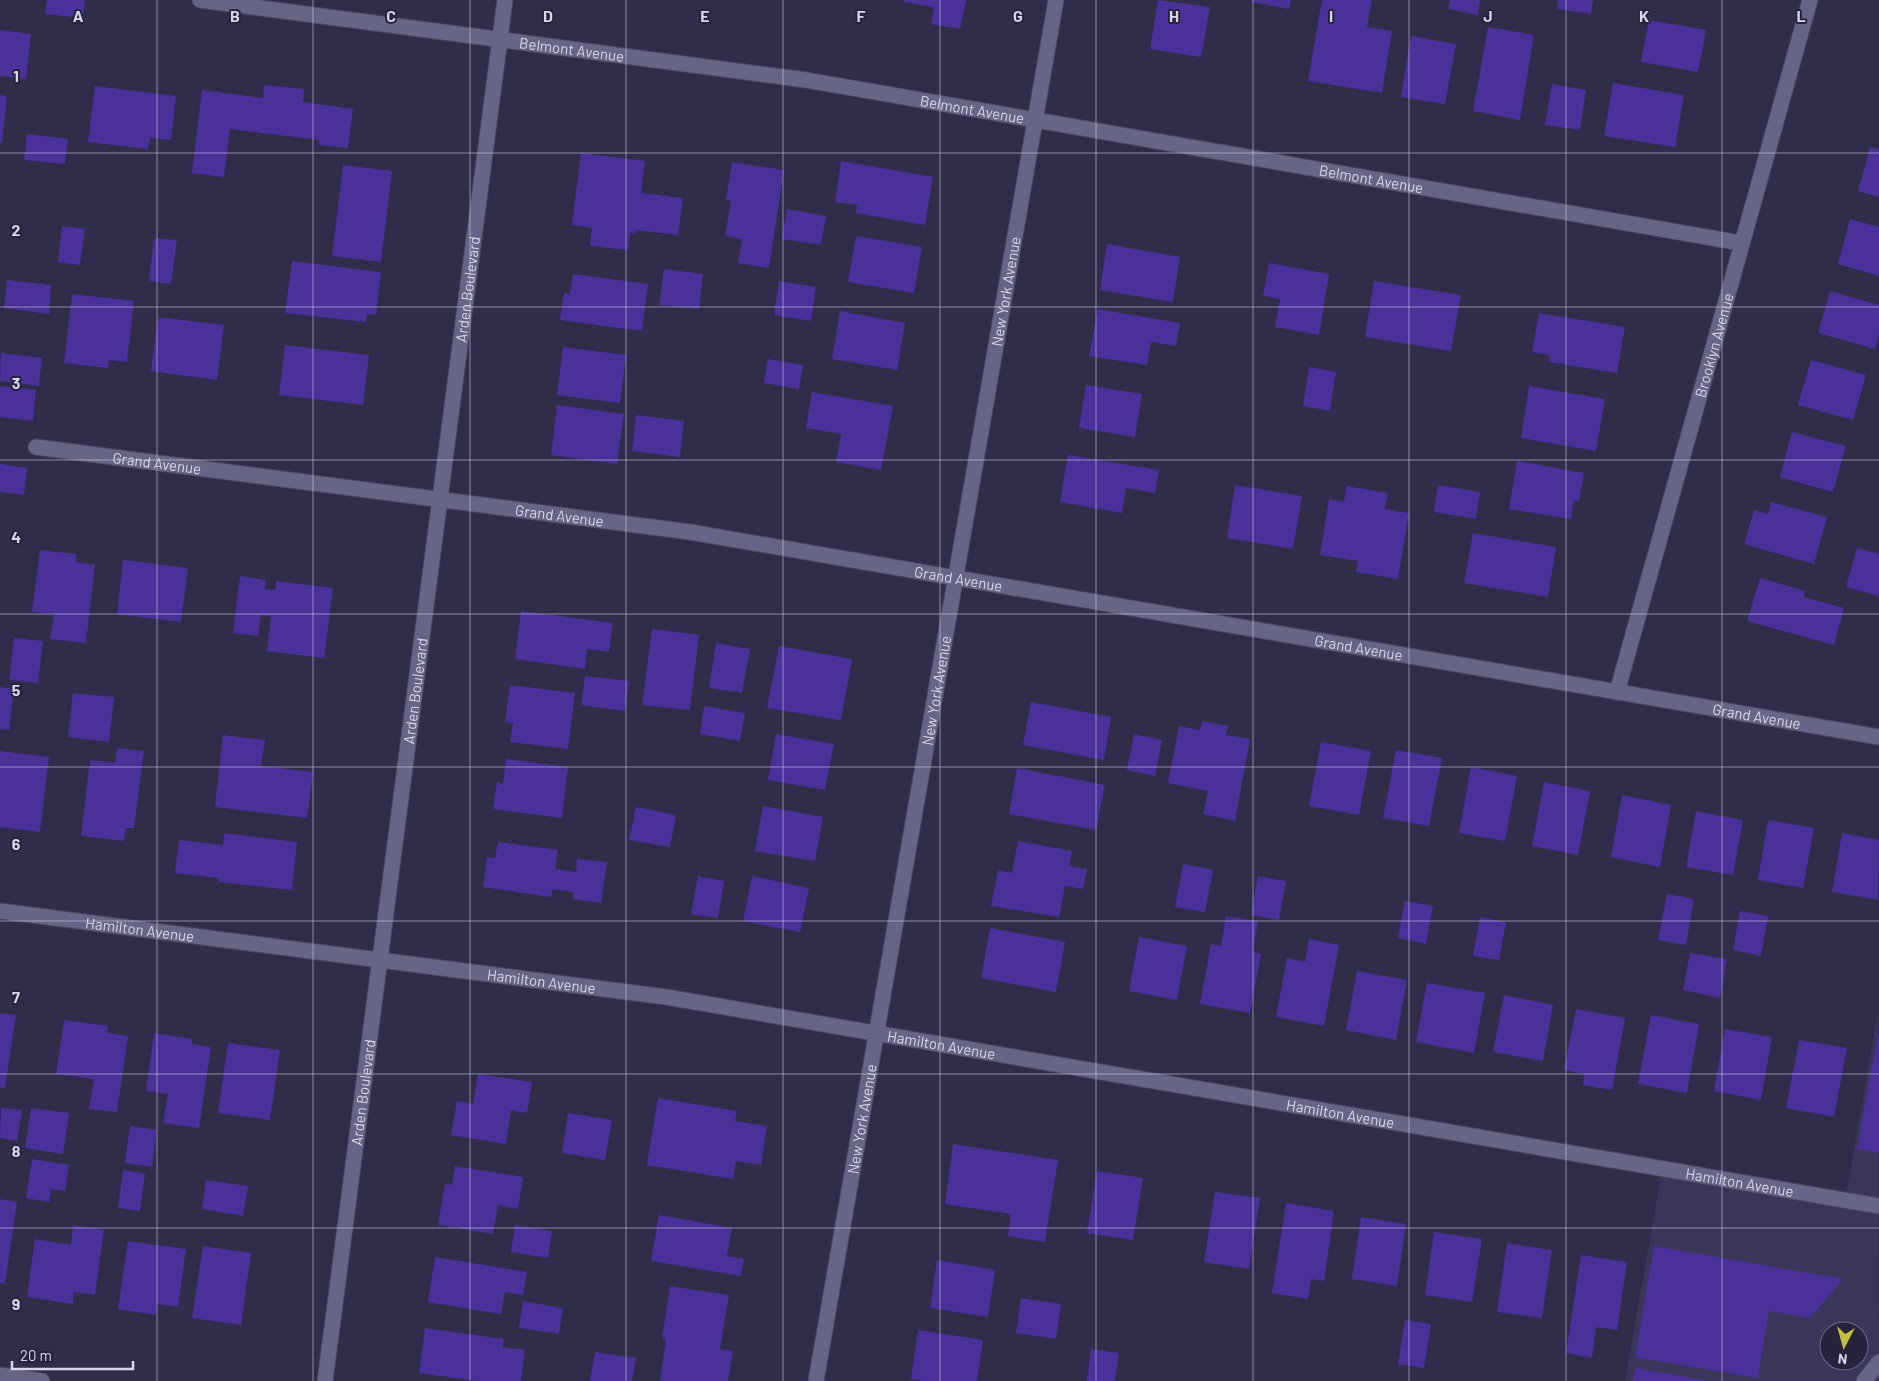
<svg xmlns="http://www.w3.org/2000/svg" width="1879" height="1381" viewBox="0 0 1879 1381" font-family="Barlow,sans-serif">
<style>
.built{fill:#3a3659;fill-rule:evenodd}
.building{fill:#4a319a}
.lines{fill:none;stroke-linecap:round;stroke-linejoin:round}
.minor-casing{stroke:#4b475f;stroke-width:17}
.tertiary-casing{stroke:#4b475f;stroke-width:17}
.minor{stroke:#676585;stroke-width:15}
.tertiary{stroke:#676585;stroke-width:15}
.grid{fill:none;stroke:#d8d7e9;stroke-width:1;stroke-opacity:0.55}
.labels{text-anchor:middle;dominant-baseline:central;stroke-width:4;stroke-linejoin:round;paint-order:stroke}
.street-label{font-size:15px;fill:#d8d7e9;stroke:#27233f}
.grid-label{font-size:16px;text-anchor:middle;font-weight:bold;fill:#d8d7e9;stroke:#27233f;stroke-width:4;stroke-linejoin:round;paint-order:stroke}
</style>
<rect width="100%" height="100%" fill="#302d4a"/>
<path class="built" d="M 1878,1012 L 1879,1381 L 1625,1381 L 1661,1176 L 1844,1206 ZM 1829,1331 L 1859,1331 L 1859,1361 L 1829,1361 Z"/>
<path class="building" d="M 47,0 L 85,0 L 83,18 L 45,14 Z
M 904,0 L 966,0 L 960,29 L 931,24 L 934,7 L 904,2 Z
M 1158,0 L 1210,7 L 1201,57 L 1150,49 Z
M 1251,0 L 1291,0 L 1289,9 L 1251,2 Z
M 1322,0 L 1372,0 L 1367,27 L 1392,31 L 1382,93 L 1308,81 Z
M 1450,0 L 1480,0 L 1478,15 L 1448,9 Z
M 1558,0 L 1593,0 L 1591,14 L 1557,9 Z
M 1649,20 L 1706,30 L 1698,72 L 1641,62 Z
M 1488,27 L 1534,35 L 1520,120 L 1473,111 Z
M 0,30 L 31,34 L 26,79 L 0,76 Z
M 1411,36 L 1456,44 L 1445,104 L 1401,97 Z
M 1613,83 L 1684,95 L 1675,147 L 1604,136 Z
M 1552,84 L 1586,90 L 1580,130 L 1545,125 Z
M 264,85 L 304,89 L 303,102 L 353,109 L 348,148 L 319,145 L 319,140 L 230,129 L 224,177 L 192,173 L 202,90 L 263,98 Z
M 95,86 L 176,96 L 171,140 L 150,138 L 148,149 L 88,142 Z
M 0,95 L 7,96 L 2,143 L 0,142 Z
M 27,134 L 68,139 L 65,164 L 24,160 Z
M 1870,147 L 1879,149 L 1879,197 L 1858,191 Z
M 581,153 L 645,161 L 641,193 L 683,198 L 678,235 L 636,230 L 636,234 L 630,233 L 628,250 L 590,246 L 592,228 L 572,225 Z
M 841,161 L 933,177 L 925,225 L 856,213 L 857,205 L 835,202 Z
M 732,162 L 784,170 L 769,268 L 738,263 L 742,239 L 725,236 L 731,201 L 726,200 Z
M 343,165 L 392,171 L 381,262 L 332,256 Z
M 787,209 L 826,216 L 821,245 L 782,239 Z
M 1850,219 L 1879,227 L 1879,276 L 1838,264 Z
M 62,226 L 85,229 L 80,265 L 58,262 Z
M 856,236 L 922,247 L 914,293 L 848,282 Z
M 154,238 L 177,240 L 171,284 L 149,281 Z
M 1107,244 L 1180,257 L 1173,302 L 1100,290 Z
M 292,261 L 381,272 L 376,315 L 367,314 L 366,322 L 285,313 Z
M 1269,263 L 1329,274 L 1319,335 L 1275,327 L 1280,299 L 1263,296 Z
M 664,269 L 703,274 L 699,309 L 659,305 Z
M 573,274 L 648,284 L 642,331 L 560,320 L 564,292 L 570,294 Z
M 7,280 L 51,285 L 49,314 L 4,308 Z
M 779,281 L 816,287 L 811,321 L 774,315 Z
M 1374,281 L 1461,295 L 1451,351 L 1365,337 Z
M 1830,291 L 1879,305 L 1879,334 L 1875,349 L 1818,333 Z
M 72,294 L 134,301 L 127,362 L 109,360 L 108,368 L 64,363 Z
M 1098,309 L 1180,323 L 1176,346 L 1151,342 L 1147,365 L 1089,356 Z
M 840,311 L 905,323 L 897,370 L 832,359 Z
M 1539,313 L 1625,327 L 1617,373 L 1549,362 L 1550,355 L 1532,352 Z
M 158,317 L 224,325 L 217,380 L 151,371 Z
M 285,345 L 369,355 L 363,405 L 279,395 Z
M 563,347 L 626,355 L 620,403 L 557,395 Z
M 1,353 L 42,358 L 39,386 L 0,381 Z
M 768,359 L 803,365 L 799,389 L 764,383 Z
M 1811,360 L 1866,375 L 1853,420 L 1798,405 Z
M 1309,367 L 1336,372 L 1330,411 L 1303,406 Z
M 1086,385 L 1142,394 L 1135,437 L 1079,428 Z
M 0,386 L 36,390 L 33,421 L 0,417 Z
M 1529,386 L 1605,399 L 1596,451 L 1521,438 Z
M 812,392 L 893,406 L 881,470 L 836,462 L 841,434 L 806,428 Z
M 557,405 L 624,414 L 617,464 L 551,455 Z
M 636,415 L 684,421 L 680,457 L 632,451 Z
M 1792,432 L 1846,446 L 1833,492 L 1780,477 Z
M 1068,455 L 1159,470 L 1155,493 L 1126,488 L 1122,513 L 1060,502 Z
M 1517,461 L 1584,473 L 1579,502 L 1574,500 L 1571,519 L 1509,509 Z
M 0,464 L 27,468 L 24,495 L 0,492 Z
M 1235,485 L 1302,496 L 1293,549 L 1227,538 Z
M 1438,485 L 1480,492 L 1476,519 L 1434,512 Z
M 1346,486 L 1388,493 L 1385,509 L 1409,513 L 1398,579 L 1356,572 L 1358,561 L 1320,555 L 1329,499 L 1344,502 Z
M 1771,502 L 1827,517 L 1814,564 L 1744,544 L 1754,510 L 1768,514 Z
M 1473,533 L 1556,547 L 1548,597 L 1464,583 Z
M 1857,548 L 1879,554 L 1879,596 L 1846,587 Z
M 40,550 L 76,554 L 76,562 L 95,565 L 86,643 L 50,639 L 54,614 L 32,612 Z
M 123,560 L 188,568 L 181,622 L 117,614 Z
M 240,576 L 266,580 L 265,589 L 275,590 L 276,581 L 333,588 L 324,658 L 267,651 L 271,616 L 261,615 L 258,636 L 233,633 Z
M 1760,578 L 1805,591 L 1804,597 L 1844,608 L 1834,645 L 1747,621 Z
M 521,611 L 613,623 L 609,652 L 587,649 L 585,669 L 515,659 Z
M 652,629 L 699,635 L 690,710 L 642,705 Z
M 14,638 L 43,641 L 38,683 L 9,680 Z
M 716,643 L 750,649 L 742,693 L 709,688 Z
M 779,646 L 852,659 L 841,720 L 767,708 Z
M 585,676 L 629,681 L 625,711 L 581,705 Z
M 510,685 L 575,693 L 568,749 L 510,742 L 513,723 L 505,722 Z
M 0,687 L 14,689 L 9,730 L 0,729 Z
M 73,693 L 114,697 L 109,742 L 68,737 Z
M 1031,702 L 1111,717 L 1104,760 L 1023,745 Z
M 704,706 L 745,713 L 740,741 L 700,734 Z
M 1202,721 L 1228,726 L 1226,735 L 1250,739 L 1235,821 L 1203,814 L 1208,791 L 1168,783 L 1179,726 L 1200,730 Z
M 776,734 L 834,744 L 825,790 L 768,780 Z
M 1134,734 L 1162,740 L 1155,776 L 1127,770 Z
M 223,735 L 265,740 L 261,766 L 313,772 L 307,818 L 215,807 Z
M 1321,742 L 1371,751 L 1359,815 L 1309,806 Z
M 117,748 L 144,751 L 134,828 L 126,828 L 124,841 L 81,836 L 90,760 L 115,763 Z
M 1396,750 L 1442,758 L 1429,826 L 1383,818 Z
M 0,751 L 49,757 L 40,832 L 0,827 Z
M 506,759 L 568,767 L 562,818 L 493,809 L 497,782 L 503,784 Z
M 1471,767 L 1517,776 L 1505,841 L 1459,833 Z
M 1017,768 L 1105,785 L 1096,830 L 1009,814 Z
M 1544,782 L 1590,791 L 1578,855 L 1532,846 Z
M 1622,795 L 1671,805 L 1660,867 L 1611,857 Z
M 763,806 L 823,817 L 815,861 L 755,851 Z
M 636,807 L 676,815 L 670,847 L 629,840 Z
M 1696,811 L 1743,820 L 1733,875 L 1686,867 Z
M 1768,820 L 1814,828 L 1803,888 L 1758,880 Z
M 224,833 L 297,842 L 292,890 L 218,882 L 219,878 L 175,873 L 179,840 L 223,845 Z
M 1842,833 L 1879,840 L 1878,900 L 1832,892 Z
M 1018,841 L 1072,851 L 1069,866 L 1087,869 L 1083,889 L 1065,886 L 1059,917 L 991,906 L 998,870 L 1012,873 Z
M 498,842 L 558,850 L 555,869 L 576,872 L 577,859 L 607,862 L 601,903 L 573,899 L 573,892 L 553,889 L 551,897 L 483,887 L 487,857 L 495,858 Z
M 1183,864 L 1213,870 L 1205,912 L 1175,907 Z
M 698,876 L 724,881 L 718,918 L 691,914 Z
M 752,876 L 809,888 L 800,932 L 743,921 Z
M 1258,876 L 1286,881 L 1279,920 L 1251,915 Z
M 1667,894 L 1694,899 L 1686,945 L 1658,940 Z
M 1405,901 L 1433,906 L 1426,944 L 1398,938 Z
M 1740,911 L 1768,916 L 1761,956 L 1733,950 Z
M 1226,916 L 1258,921 L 1253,952 L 1261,954 L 1250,1013 L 1200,1004 L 1211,944 L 1221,946 Z
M 1480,917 L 1506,922 L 1499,960 L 1473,956 Z
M 990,928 L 1065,942 L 1056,992 L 981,978 Z
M 1139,937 L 1187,946 L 1177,1000 L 1129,991 Z
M 1309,939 L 1339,945 L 1324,1026 L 1276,1017 L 1287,958 L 1305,962 Z
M 1690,953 L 1727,959 L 1720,998 L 1683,990 Z
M 1357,971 L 1407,980 L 1396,1040 L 1346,1030 Z
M 1427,983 L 1485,993 L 1474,1053 L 1416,1042 Z
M 1504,995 L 1553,1005 L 1543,1061 L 1493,1052 Z
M 1576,1009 L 1625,1018 L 1612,1090 L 1583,1085 L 1584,1074 L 1564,1070 Z
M 0,1013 L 16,1015 L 5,1088 L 0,1087 Z
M 1651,1015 L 1699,1024 L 1687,1093 L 1638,1084 Z
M 64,1020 L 108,1026 L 107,1033 L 128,1036 L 117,1112 L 89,1109 L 94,1079 L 56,1074 Z
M 1725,1029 L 1772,1037 L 1761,1100 L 1714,1091 Z
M 154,1033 L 192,1039 L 192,1044 L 211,1047 L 199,1128 L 163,1123 L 168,1094 L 146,1091 Z
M 1878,1034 L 1879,1034 L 1879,1153 L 1857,1149 Z
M 1799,1040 L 1847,1048 L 1834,1117 L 1786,1108 Z
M 228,1043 L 280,1050 L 270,1120 L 218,1113 Z
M 478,1074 L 532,1082 L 527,1113 L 511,1110 L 506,1144 L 451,1135 L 457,1101 L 473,1104 Z
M 658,1098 L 737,1111 L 735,1121 L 767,1126 L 761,1165 L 736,1161 L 733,1179 L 647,1165 Z
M 1,1108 L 22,1110 L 17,1141 L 0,1138 Z
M 31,1108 L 69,1113 L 63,1154 L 25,1148 Z
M 568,1113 L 612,1120 L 605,1160 L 562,1153 Z
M 130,1126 L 157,1130 L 152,1167 L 125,1163 Z
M 953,1144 L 1058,1160 L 1045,1242 L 1008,1236 L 1011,1214 L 945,1204 Z
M 32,1159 L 69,1165 L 65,1191 L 51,1189 L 49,1202 L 26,1198 Z
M 455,1166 L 523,1177 L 518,1209 L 498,1205 L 493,1234 L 438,1225 L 445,1184 L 452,1185 Z
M 123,1170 L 145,1174 L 140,1211 L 118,1208 Z
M 1097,1171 L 1143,1178 L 1133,1240 L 1087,1233 Z
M 206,1180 L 248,1186 L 243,1216 L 202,1209 Z
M 1215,1192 L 1260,1198 L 1249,1269 L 1204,1262 Z
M 0,1199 L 17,1202 L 5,1284 L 0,1283 Z
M 1286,1203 L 1334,1211 L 1324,1281 L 1311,1279 L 1308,1299 L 1272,1293 Z
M 659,1215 L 732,1228 L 727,1256 L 744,1259 L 741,1276 L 651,1261 Z
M 1361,1217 L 1406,1224 L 1397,1286 L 1352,1279 Z
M 73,1225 L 104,1230 L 95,1295 L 74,1292 L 73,1304 L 27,1297 L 35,1239 L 71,1245 Z
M 515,1225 L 552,1231 L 548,1258 L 511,1252 Z
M 1434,1232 L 1482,1239 L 1472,1302 L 1425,1295 Z
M 128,1241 L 186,1249 L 178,1307 L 157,1304 L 156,1315 L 118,1309 Z
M 1507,1243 L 1552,1250 L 1542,1318 L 1497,1312 Z
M 203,1246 L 251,1253 L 241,1325 L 192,1318 Z
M 1654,1246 L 1843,1279 L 1810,1318 L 1769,1311 L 1758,1378 L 1635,1357 Z
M 1581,1255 L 1627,1262 L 1617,1330 L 1596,1327 L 1592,1358 L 1566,1353 Z
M 435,1257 L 527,1272 L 523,1295 L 505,1292 L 501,1314 L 428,1302 Z
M 937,1260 L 995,1270 L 988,1317 L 930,1308 Z
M 670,1286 L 729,1295 L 720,1349 L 733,1351 L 728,1381 L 660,1381 L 666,1340 L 662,1339 Z
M 1021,1298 L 1061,1304 L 1056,1339 L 1016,1333 Z
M 523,1301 L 563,1308 L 559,1334 L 519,1328 Z
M 1405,1320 L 1431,1324 L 1424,1368 L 1398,1364 Z
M 425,1328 L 504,1339 L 502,1347 L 525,1350 L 521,1381 L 478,1381 L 419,1373 Z
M 918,1330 L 983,1340 L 977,1381 L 924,1381 L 911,1379 Z
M 1091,1349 L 1119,1353 L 1115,1381 L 1087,1381 Z
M 595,1352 L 636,1358 L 632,1381 L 590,1381 Z
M 1635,1368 L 1703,1380 L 1703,1381 L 1633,1381 Z"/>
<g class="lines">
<g class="minor-casing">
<g id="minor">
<path id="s1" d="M 200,0 L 806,80 L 1741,243"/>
<path id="s2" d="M 36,447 L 690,532 L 1879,737"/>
<path id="s3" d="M 1617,692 L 1810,0"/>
<path id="s4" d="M 0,911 L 666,997 L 1879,1206"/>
<path d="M 0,1375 L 42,1381"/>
<path id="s5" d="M 325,1381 L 505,0"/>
<path id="s6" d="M 816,1381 L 1056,0"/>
</g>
</g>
<g class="tertiary-casing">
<path id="tertiary" d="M 1864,1381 L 1879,1362"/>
</g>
<use href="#minor" class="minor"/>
<use href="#tertiary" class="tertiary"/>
</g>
<path class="grid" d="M 157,0 L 157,1381M 313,0 L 313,1381M 470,0 L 470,1381M 626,0 L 626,1381M 783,0 L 783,1381M 940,0 L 940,1381M 1096,0 L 1096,1381M 1253,0 L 1253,1381M 1409,0 L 1409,1381M 1566,0 L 1566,1381M 1722,0 L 1722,1381M 0,153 L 1879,153M 0,307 L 1879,307M 0,460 L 1879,460M 0,614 L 1879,614M 0,767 L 1879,767M 0,921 L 1879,921M 0,1074 L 1879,1074M 0,1228 L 1879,1228"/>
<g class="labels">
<g class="street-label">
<text stroke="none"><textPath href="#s1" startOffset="375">Belmont Avenue</textPath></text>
<text stroke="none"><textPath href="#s1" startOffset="780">Belmont Avenue</textPath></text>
<text stroke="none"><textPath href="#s1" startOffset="1185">Belmont Avenue</textPath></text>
<text stroke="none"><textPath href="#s5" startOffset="1101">Arden Boulevard</textPath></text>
<text stroke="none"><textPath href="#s6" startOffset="1106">New York Avenue</textPath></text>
<text stroke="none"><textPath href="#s3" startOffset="360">Brooklyn Avenue</textPath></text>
<text stroke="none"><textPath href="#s2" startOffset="122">Grand Avenue</textPath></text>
<text stroke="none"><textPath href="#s2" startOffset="528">Grand Avenue</textPath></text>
<text stroke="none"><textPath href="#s2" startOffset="932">Grand Avenue</textPath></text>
<text stroke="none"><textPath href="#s2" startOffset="1338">Grand Avenue</textPath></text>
<text stroke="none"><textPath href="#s5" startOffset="696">Arden Boulevard</textPath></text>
<text stroke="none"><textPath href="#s6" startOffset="701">New York Avenue</textPath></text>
<text stroke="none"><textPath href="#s2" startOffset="1742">Grand Avenue</textPath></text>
<text stroke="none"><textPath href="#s4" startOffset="141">Hamilton Avenue</textPath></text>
<text stroke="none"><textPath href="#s4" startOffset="546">Hamilton Avenue</textPath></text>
<text stroke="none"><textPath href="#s4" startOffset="951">Hamilton Avenue</textPath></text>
<text stroke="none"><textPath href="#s5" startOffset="291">Arden Boulevard</textPath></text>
<text stroke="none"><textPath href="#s4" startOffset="1356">Hamilton Avenue</textPath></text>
<text stroke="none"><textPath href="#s6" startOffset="266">New York Avenue</textPath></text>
<text stroke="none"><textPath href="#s4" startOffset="1761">Hamilton Avenue</textPath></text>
</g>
</g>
<g class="grid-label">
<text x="78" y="22">A</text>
<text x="235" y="22">B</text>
<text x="391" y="22">C</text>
<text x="548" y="22">D</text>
<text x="705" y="22">E</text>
<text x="861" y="22">F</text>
<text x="1018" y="22">G</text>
<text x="1174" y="22">H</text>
<text x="1331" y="22">I</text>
<text x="1488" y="22">J</text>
<text x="1644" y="22">K</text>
<text x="1801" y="22">L</text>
<text x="16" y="82">1</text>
<text x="16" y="236">2</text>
<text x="16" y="389">3</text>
<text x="16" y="543">4</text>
<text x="16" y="696">5</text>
<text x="16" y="850">6</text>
<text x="16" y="1003">7</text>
<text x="16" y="1157">8</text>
<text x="16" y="1310">9</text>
</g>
<g transform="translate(1844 1346) rotate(186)"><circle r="24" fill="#27233f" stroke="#6e6b83"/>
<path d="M0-4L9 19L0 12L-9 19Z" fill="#c1be40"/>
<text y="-8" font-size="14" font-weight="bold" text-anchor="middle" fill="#d8d7e9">N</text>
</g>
<path d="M12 1361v8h121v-8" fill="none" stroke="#d8d7e9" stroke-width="2.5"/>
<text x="20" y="1361" font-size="15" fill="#d8d7e9" stroke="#27233f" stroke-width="4" paint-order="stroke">20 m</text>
</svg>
